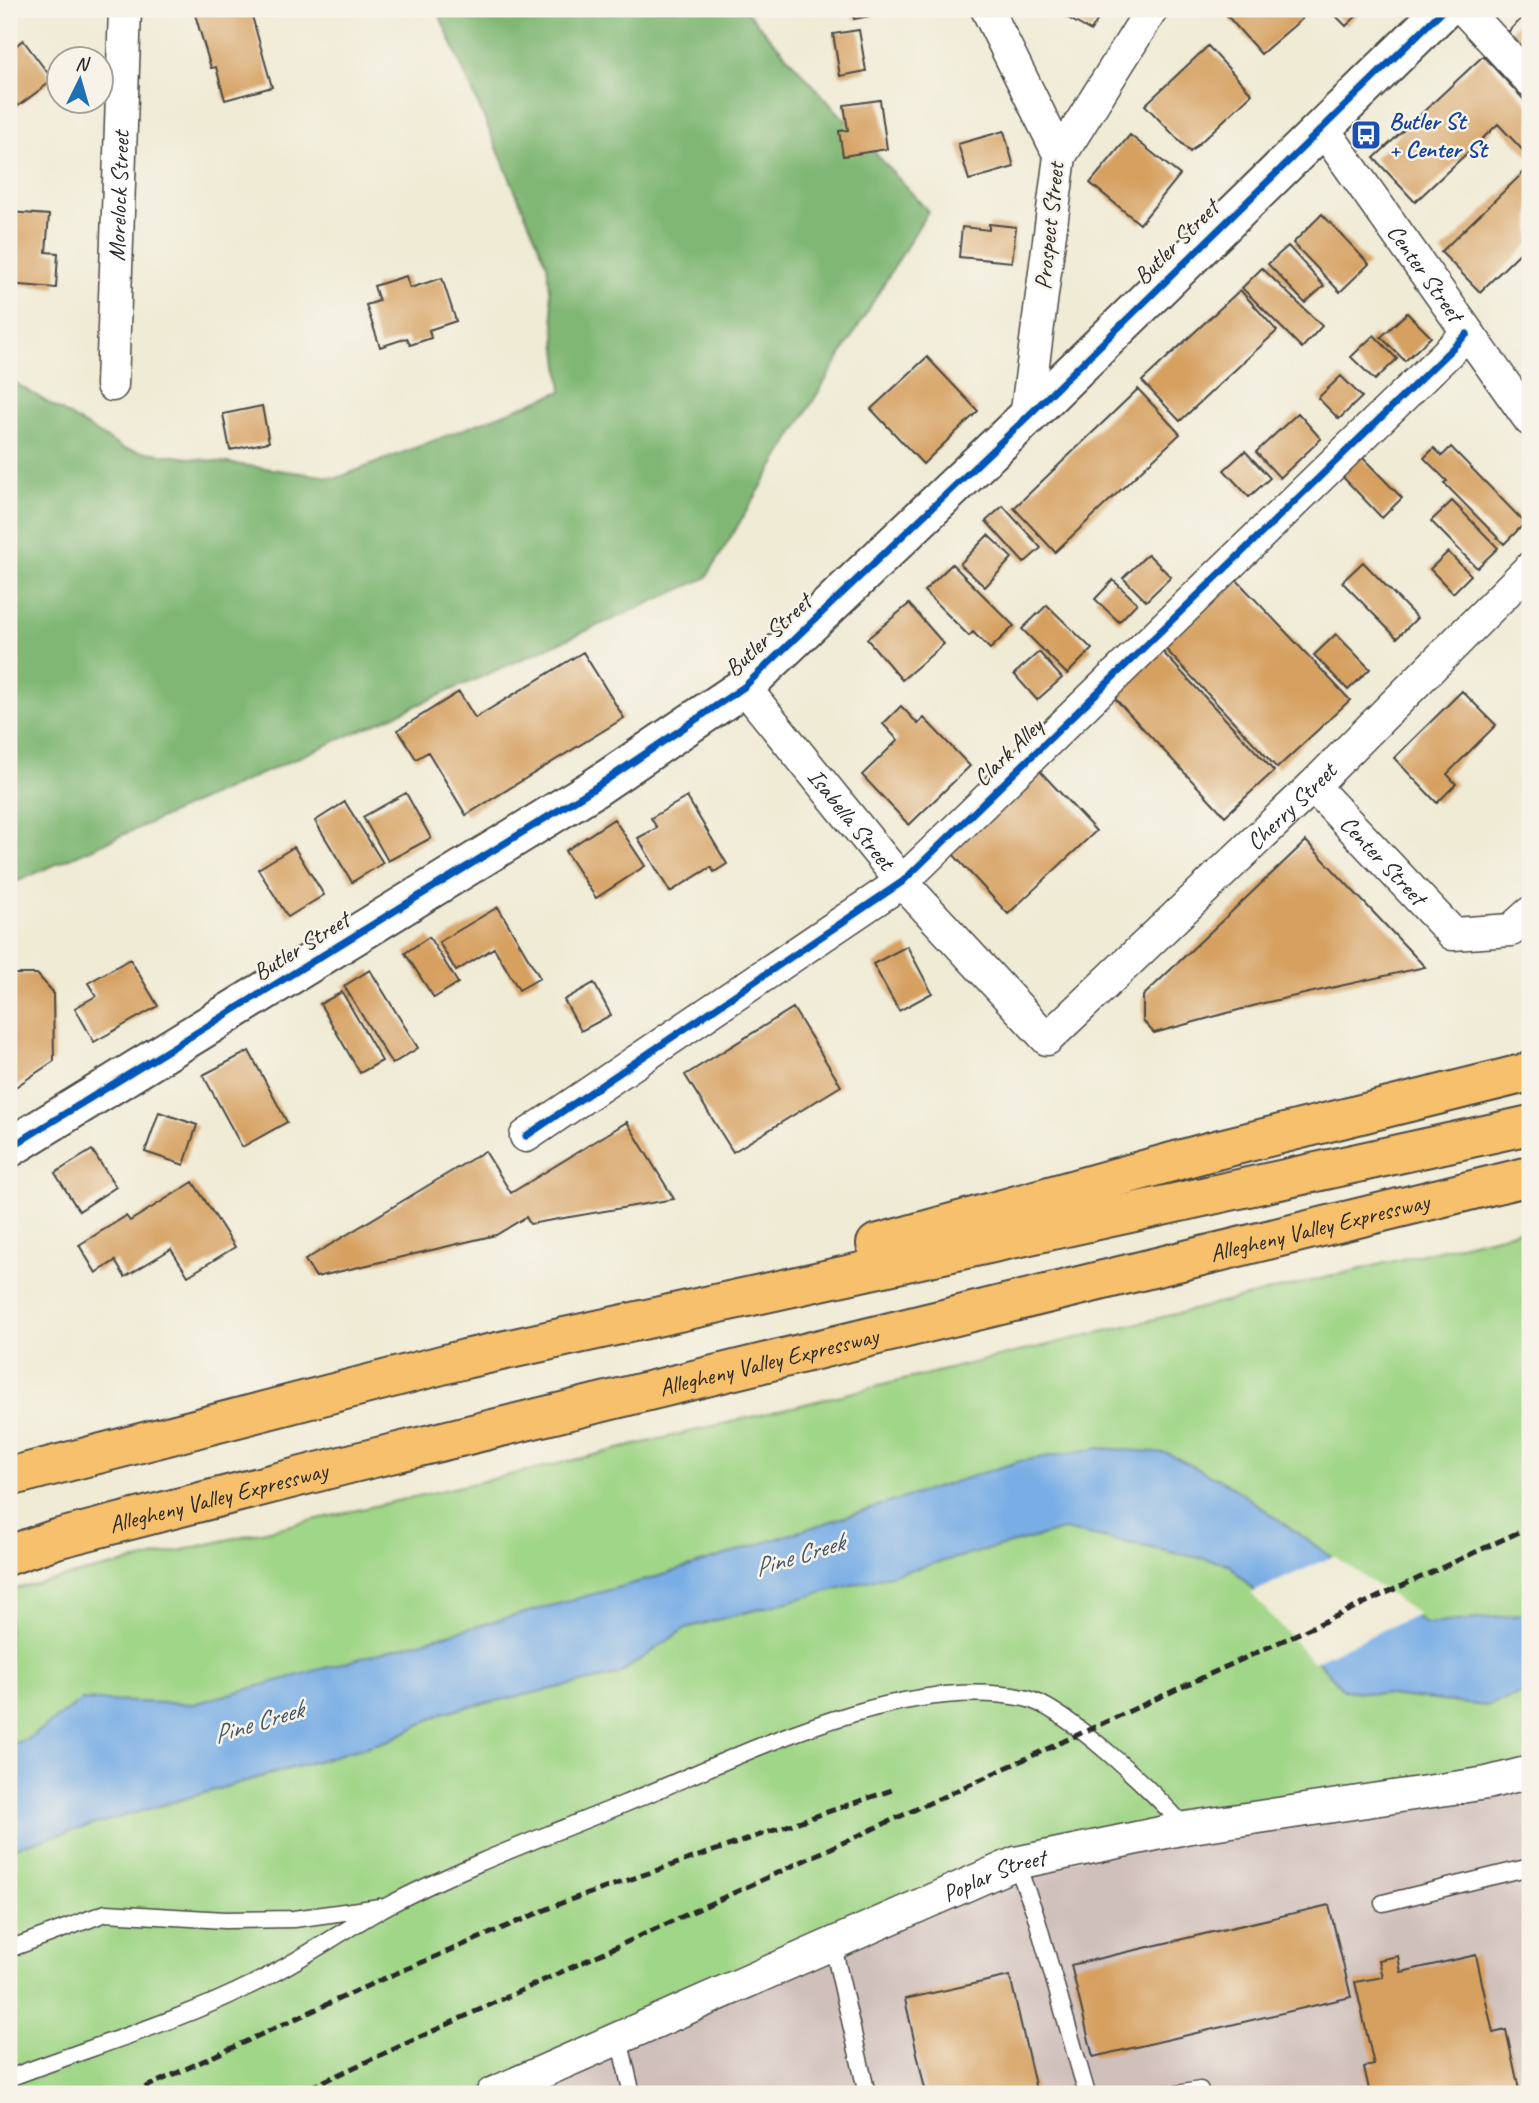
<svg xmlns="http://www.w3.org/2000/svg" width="1539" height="2103" viewBox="0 0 1539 2103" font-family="Caveat,sans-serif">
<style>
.industrial{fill:#d0c0bc}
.green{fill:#a0d687;stroke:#668059;stroke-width:2}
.forest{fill:#80b774;stroke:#567150;stroke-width:2}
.water{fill:#78ade5;stroke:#526c88;stroke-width:2}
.pier{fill:#f0ebd5}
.building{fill:#d6a060}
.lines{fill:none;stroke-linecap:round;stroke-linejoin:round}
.service-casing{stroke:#494844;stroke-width:19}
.minor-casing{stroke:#494844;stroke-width:35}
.tertiary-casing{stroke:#494844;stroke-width:42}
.motorway-casing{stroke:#494844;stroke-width:42}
.service{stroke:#fff;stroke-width:16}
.minor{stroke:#fff;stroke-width:32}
.tertiary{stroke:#fff;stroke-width:38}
.motorway{stroke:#f7c06c;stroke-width:38}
.rail{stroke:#2b2b2b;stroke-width:5;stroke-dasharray:10 5;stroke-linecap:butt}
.cycleway-casing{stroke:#f7f3e8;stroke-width:11}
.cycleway{stroke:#0057b8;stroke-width:7}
.labels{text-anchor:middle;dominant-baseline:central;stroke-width:5;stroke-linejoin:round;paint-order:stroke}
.transit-label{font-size:24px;font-weight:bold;fill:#164399;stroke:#f7f3e8;text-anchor:start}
.street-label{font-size:24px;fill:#2b2b2b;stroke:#f7f3e8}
.water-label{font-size:26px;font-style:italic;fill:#46586c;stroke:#f7f3e8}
</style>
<rect width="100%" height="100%" fill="#f7f3e8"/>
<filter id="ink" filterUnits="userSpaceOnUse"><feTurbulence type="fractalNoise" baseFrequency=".0143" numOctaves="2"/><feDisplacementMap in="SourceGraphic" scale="14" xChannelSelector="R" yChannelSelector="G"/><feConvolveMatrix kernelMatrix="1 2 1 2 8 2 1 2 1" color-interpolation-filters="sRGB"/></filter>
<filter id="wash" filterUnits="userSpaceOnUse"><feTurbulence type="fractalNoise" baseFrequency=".00686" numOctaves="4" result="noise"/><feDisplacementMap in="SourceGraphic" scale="28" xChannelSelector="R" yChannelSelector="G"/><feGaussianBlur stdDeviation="1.57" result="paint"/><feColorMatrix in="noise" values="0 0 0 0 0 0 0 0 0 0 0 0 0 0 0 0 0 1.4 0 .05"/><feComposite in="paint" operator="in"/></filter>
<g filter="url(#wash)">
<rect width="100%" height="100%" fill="#f0ebd5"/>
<path class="industrial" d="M 1530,1739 L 1530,2094 L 419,2094 L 781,1937 Z"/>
<path class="green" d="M 1530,1228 L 1530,1772 L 1016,1863 L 492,2094 L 9,2094 L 9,1590 L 553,1465 Z"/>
<path class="forest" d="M 437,9 L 744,9 L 928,211 L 706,578 L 9,885 L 9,379 L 124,449 L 337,478 L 562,391 L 547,264 Z"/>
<path class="water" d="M 1099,1448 L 1167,1453 L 1230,1485 L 1426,1624 L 1530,1614 L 1530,1691 L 1486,1706 L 1344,1690 L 1229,1564 L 1064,1530 L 686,1628 L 618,1675 L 445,1712 L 390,1740 L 9,1849 L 9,1745 L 29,1738 L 82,1700 L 193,1704 L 656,1577 L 1020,1461 Z"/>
<path class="pier" d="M 1334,1556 L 1418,1614 L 1313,1662 L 1251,1593 Z"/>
<g id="blocks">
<path class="building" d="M 201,9 L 250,9 L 272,87 L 225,100 L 216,67 L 211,68 L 194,11 Z
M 852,9 L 900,9 L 900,10 L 854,19 Z
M 1052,9 L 1104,9 L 1091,31 Z
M 1221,9 L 1293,9 L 1302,19 L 1261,54 Z
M 1329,9 L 1364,9 L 1346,26 Z
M 1530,10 L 1530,57 L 1507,33 Z
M 859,30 L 866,71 L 840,76 L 833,34 Z
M 23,40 L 53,80 L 18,106 L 9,94 L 9,51 Z
M 1208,46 L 1252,94 L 1190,152 L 1145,105 Z
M 1483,56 L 1530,106 L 1530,158 L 1498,124 L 1415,202 L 1374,158 Z
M 880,100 L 887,149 L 843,156 L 839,131 L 848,130 L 844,105 Z
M 1004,131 L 1014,167 L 969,180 L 958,144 Z
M 1130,135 L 1180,175 L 1140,224 L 1090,183 Z
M 1530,166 L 1530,243 L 1480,292 L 1441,252 Z
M 9,212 L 49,215 L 46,252 L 58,253 L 56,288 L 9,284 Z
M 1322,214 L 1369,264 L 1340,292 L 1293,243 Z
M 989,224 L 1016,227 L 1012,262 L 959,257 L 962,227 L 989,230 Z
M 1288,246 L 1324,286 L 1305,303 L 1268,264 Z
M 1262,268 L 1322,326 L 1302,348 L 1242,288 Z
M 406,276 L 410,288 L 442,278 L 456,321 L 429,330 L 431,338 L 410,345 L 407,338 L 380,347 L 366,305 L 379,301 L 374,286 Z
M 1240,290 L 1277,331 L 1180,421 L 1142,381 Z
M 1407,313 L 1431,337 L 1405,361 L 1381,337 Z
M 1374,335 L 1397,359 L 1375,380 L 1351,357 Z
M 927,357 L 978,411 L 923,464 L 871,409 Z
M 1341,376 L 1362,397 L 1339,419 L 1318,398 Z
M 1138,389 L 1180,434 L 1055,552 L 1014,508 Z
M 262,406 L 269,442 L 230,450 L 223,414 Z
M 1298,413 L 1321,439 L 1280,478 L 1256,452 Z
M 1451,447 L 1525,523 L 1504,544 L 1444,483 L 1447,481 L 1424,458 L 1434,448 L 1442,456 Z
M 1245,451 L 1270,478 L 1249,497 L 1224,470 Z
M 1360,455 L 1402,498 L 1382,518 L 1340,474 Z
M 1452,501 L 1498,548 L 1477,568 L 1431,521 Z
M 1003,506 L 1041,548 L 1024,563 L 986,521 Z
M 988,535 L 1012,558 L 985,587 L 960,564 Z
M 1448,552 L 1471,575 L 1453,593 L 1430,569 Z
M 1148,554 L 1171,577 L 1146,601 L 1123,578 Z
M 1363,562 L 1417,618 L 1397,638 L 1342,582 Z
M 952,564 L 1014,626 L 990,649 L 973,632 L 969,636 L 924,591 Z
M 1232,575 L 1350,700 L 1277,768 L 1160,643 Z
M 1113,580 L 1137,603 L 1119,622 L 1095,599 Z
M 909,604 L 944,644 L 902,680 L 867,639 Z
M 1047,605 L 1092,649 L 1067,674 L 1022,629 Z
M 1336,634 L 1370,669 L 1348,690 L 1314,655 Z
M 1158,647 L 1274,771 L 1225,816 L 1109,692 Z
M 583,652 L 624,718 L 466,815 L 428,752 L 416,759 L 398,730 L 459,692 L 475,718 Z
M 1039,652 L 1062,678 L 1037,700 L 1014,674 Z
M 1462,691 L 1496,725 L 1447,774 L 1456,784 L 1437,803 L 1394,758 Z
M 901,706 L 918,724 L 924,718 L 970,766 L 909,825 L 862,775 L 898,740 L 883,724 Z
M 1038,769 L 1096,831 L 1008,914 L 951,852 Z
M 406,793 L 431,838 L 388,861 L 363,817 Z
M 687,797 L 727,864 L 714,872 L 711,867 L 670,892 L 638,838 L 657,828 L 651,818 Z
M 345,802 L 383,863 L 352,882 L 315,821 Z
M 614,819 L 645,866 L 596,898 L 565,851 Z
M 1306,841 L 1425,967 L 1264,1003 L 1154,1033 L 1143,1021 L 1143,996 Z
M 294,847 L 324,895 L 288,917 L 258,869 Z
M 498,907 L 540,978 L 519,990 L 494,948 L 456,971 L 439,942 Z
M 429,937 L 458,983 L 434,998 L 405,953 Z
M 907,946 L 932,993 L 899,1011 L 873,964 Z
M 130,959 L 158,1006 L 94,1042 L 75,1008 L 96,996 L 88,983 Z
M 370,970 L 418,1048 L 392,1064 L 344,986 Z
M 9,974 L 37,974 L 53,992 L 54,1061 L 11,1090 Z
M 594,983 L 611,1015 L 581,1031 L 564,1000 Z
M 342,992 L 382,1061 L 360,1073 L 320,1004 Z
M 793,1008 L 841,1086 L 733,1152 L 685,1075 Z
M 249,1051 L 287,1122 L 242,1147 L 203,1075 Z
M 159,1112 L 197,1125 L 184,1165 L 145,1152 Z
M 627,1122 L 674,1199 L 530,1224 L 526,1217 L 496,1235 L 316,1277 L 305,1260 L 485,1151 L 511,1193 Z
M 92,1150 L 116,1187 L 79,1211 L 55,1173 Z
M 193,1182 L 235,1247 L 188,1276 L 171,1249 L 125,1277 L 115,1261 L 96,1273 L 79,1245 L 126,1216 L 130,1221 Z
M 1329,1905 L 1351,1997 L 1093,2057 L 1071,1965 Z
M 1476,1955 L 1493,2033 L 1506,2030 L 1520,2094 L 1370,2094 L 1364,2067 L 1374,2065 L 1355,1982 L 1383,1977 L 1379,1960 L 1398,1956 L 1401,1972 Z
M 1010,1976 L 1037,2094 L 926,2094 L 905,1999 Z"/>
</g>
</g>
<g filter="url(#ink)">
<use href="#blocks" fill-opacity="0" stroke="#494844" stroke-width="2"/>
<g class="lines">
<g class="service-casing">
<path id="service" d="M 1016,1863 L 1035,1913 L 1087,2094
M 1383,1903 L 1530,1867
M 833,1946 L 867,2094
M 9,1949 L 106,1913 L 225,1920 L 294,1919 L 380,1907
M 619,2039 L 632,2094
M 9,2078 C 90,2047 175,2023 253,1984 C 300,1961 343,1930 389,1905 C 464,1866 546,1836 624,1804 C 739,1757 898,1673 1024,1698 C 1063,1705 1159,1796 1185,1828
M 1177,2094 L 1200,2090 L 1201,2094"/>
</g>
<g class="minor-casing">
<g id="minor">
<path d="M 987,9 L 1060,156 L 1026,418"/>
<path d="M 1464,9 L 1530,80"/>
<path id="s1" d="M 1321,126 L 1530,420"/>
<path d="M 1060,156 L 1152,9"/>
<path id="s2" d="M 112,385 L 125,9"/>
<path id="s3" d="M 744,687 L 902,882 L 1047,1039 L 1313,786 L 1530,568"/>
<path id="s4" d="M 1313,786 L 1453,934 L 1511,930 L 1530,913"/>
<path d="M 526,1136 L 902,882 L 1467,334"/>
<path id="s5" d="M 492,2094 L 1016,1863 L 1185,1828 L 1487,1783 L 1530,1772"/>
</g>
</g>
<g class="tertiary-casing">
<path id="tertiary" d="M 9,1148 L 593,789 L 744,687 L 1026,418 L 1444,9"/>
</g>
<g class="motorway-casing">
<g id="motorway">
<path d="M 876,1244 L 1208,1152 L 1530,1072"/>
<path d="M 9,1477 L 465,1359 L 1530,1125"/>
<path id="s6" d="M 9,1555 L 56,1539 L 349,1464 L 1530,1176"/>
</g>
</g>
<use href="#service" class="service"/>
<use href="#minor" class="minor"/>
<use href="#tertiary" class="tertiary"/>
<use href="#motorway" class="motorway"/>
<path class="rail" d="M 131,2094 L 378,1981 L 564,1902 L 892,1790
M 296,2094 L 1530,1527"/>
<g class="cycleway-casing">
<path id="cycleway" d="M 526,1136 L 902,882 L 1467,334
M 9,1148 L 593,789 L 744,687 L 1026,418 L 1444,9"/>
</g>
<use href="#cycleway" class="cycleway"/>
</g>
</g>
<defs>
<g id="bus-square" transform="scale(1.575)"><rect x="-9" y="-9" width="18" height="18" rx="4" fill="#1a4fb4" stroke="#f7f3e8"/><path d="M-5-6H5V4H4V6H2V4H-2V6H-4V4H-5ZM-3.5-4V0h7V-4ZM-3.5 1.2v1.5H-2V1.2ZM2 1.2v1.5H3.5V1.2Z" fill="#fff"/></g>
</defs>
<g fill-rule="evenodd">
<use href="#bus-square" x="1366" y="135"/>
</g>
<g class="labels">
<g class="transit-label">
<text x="1389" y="121">Butler St<tspan x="1389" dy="28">+ Center St</tspan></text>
</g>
<g class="street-label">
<text stroke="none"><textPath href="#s2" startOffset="189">Morelock Street</textPath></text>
<text transform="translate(1049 226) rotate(-84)">Prospect Street</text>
<text transform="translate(1176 242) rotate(-45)">Butler Street</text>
<text stroke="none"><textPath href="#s1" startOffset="180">Center Street</textPath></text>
<text transform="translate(768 635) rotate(-43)">Butler Street</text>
<text transform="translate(1008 752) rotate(-44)">Clark Alley</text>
<text stroke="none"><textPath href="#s3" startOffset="802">Cherry Street</textPath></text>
<text stroke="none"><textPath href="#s3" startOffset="170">Isabella Street</textPath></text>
<text stroke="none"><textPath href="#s4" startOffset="102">Center Street</textPath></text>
<text transform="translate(301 946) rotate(-32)">Butler Street</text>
<text stroke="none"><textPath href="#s6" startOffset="1351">Allegheny Valley Expressway</textPath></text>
<text stroke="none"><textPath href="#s6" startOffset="784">Allegheny Valley Expressway</textPath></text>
<text stroke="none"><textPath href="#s6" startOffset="217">Allegheny Valley Expressway</textPath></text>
<text stroke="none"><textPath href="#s5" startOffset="548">Poplar Street</textPath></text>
</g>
<g class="water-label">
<text transform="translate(799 1555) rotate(-17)">Pine Creek</text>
<text transform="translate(258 1722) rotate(-17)">Pine Creek</text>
</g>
</g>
<rect width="1539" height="2103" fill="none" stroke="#f7f3e8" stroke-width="35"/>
<g transform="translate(80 80) rotate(5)"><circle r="33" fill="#f7f3e8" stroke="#a5a39c" stroke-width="2"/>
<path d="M0-5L12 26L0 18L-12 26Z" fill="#1f6fb2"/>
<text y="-10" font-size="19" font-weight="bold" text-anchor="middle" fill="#2b2b2b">N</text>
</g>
</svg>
